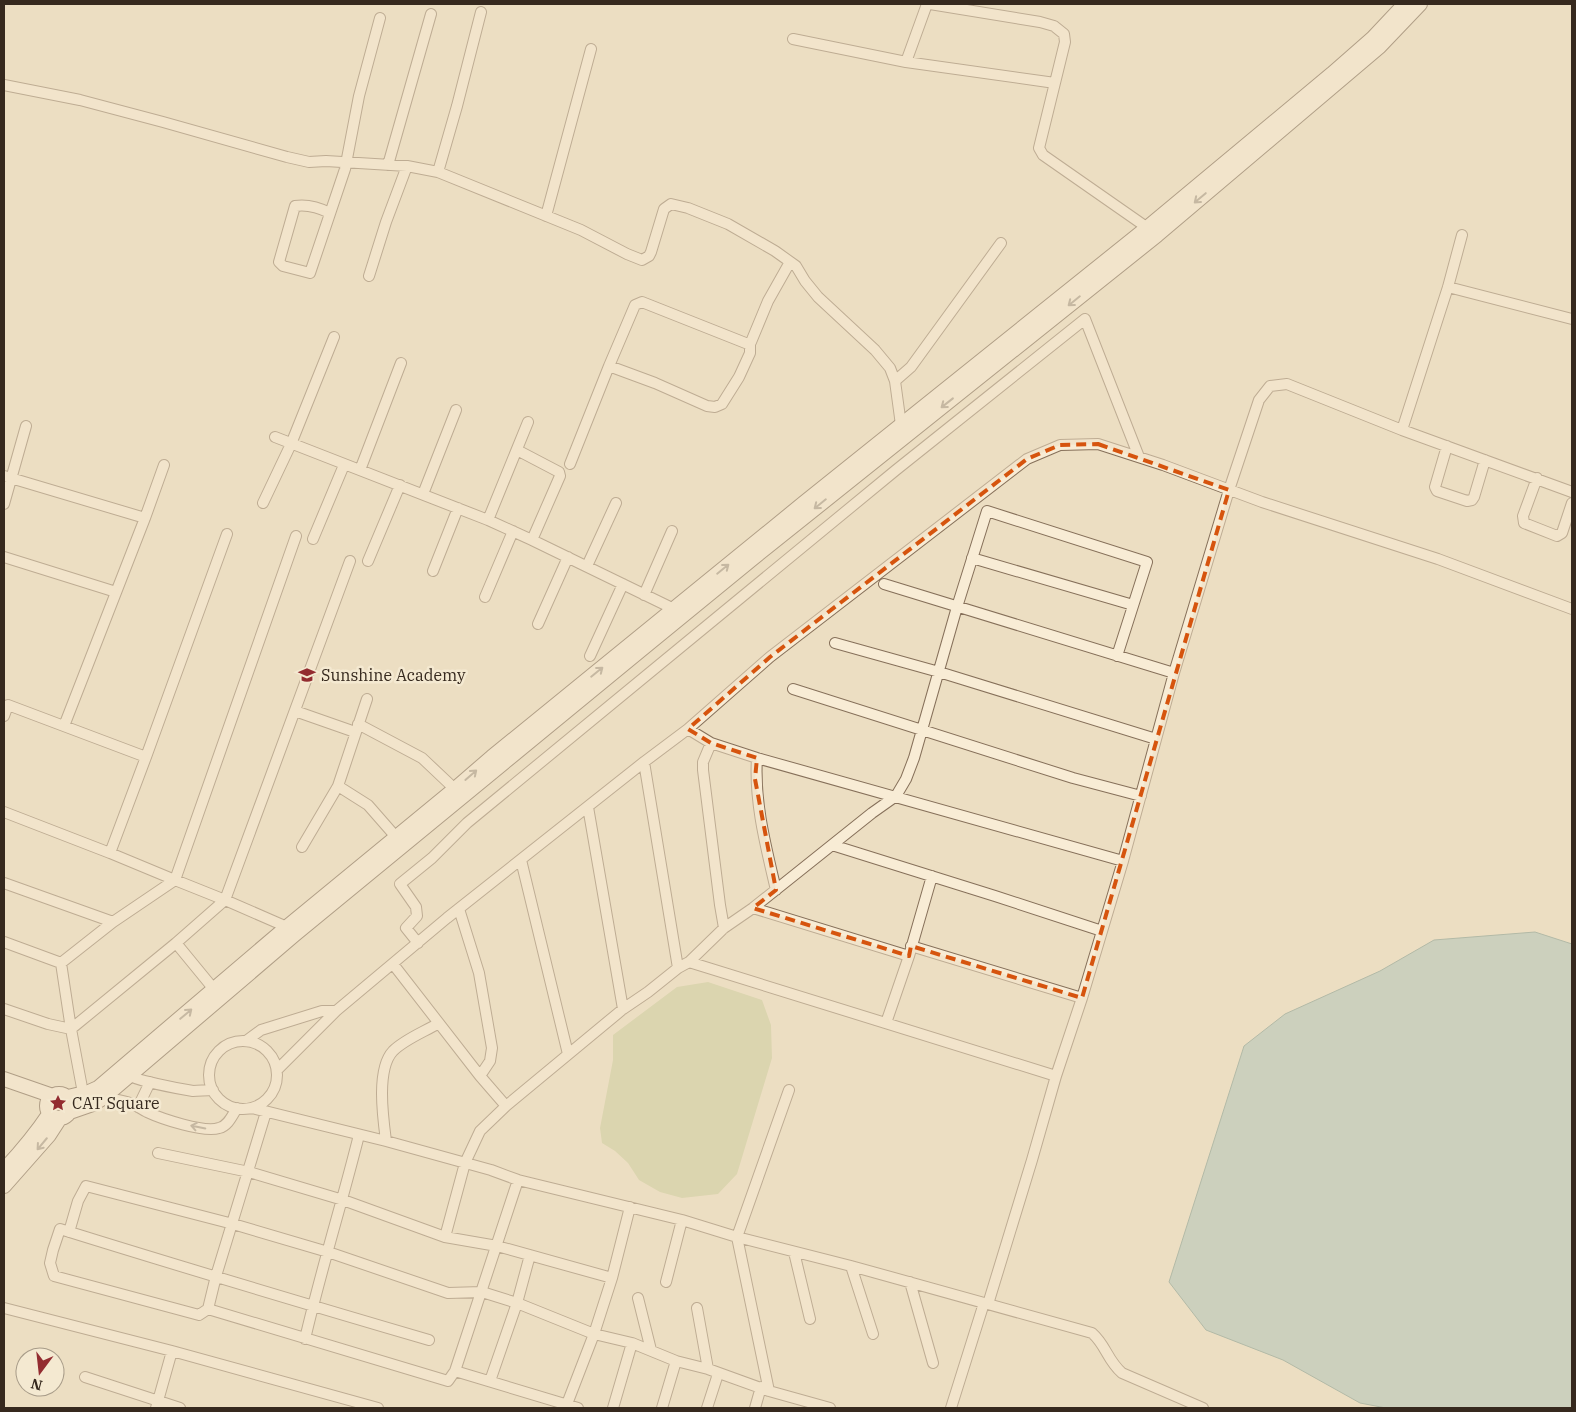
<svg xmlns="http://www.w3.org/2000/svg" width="1576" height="1412" viewBox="0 0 1576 1412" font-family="'IBM Plex Serif',serif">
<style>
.green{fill:#c6ca97}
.water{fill:#a4bfb6;stroke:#6c8d84}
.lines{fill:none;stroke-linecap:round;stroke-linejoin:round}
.street-casing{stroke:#86705a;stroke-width:12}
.secondary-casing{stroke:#67513d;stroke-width:16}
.street{stroke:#f8ecd5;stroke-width:10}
.secondary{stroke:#f8ecd5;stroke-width:14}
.oneway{stroke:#978a7a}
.marked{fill:none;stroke:#d6540e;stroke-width:4;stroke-dasharray:10 6;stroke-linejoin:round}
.labels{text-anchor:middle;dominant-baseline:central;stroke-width:5;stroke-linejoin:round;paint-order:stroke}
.poi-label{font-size:16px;fill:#36291e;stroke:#f4e9d1;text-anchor:start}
</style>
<rect width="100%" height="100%" fill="#ecdec2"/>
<path class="green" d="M 708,982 L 762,1000 L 771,1025 L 772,1058 L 737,1174 L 718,1194 L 682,1198 L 660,1192 L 639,1180 L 628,1163 L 615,1151 L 602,1143 L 600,1128 L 613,1060 L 613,1035 L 677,987 Z"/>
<path class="water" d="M 1535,932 L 1572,944 L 1572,1408 L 1386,1408 L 1360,1403 L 1283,1360 L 1206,1330 L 1169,1282 L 1244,1046 L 1285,1014 L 1380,971 L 1434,940 Z"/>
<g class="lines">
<g class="street-casing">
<path id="street" d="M 930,4 L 1040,22 L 1054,26 L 1064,34 L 1065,42 L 1039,148 L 1043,155 L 1152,231
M 793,39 L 906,62 L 1055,83
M 906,62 L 927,4
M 4,85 L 80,100 L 163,122 L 287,157 L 309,162 L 326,161 L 407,166 L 438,172 L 581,230 L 627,254 L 642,260 L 649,256 L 651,252 L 664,209 L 671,204 L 688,208 L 728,224 L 775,251 L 796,266 L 805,281 L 818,297 L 875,350 L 890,368 L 895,381 L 901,425 L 905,429
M 388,165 L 431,14
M 438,172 L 457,106 L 481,12
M 330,213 C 320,208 307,204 295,206 L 279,262 L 283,266 L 310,273 L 345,169 L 359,96 L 380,18
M 546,216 L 591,49
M 369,276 L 386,222 L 407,166
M 1448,287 L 1572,319
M 609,366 L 655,383 L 707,406 L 715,407 L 722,404 L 739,377 L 750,353 L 750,343
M 895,381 L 911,367 L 1001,243
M 1402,430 L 1448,287 L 1462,235
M 275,437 L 488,520 L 532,540 L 674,609 L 677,613
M 1447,446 L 1435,487 L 1437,491 L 1467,501 L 1472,500 L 1474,497 L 1485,460
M 517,450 L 559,472 L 560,476 L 532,540
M 570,464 L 609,366 L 635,305 L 642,302 L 748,344 L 751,342 L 768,301 L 790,262
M 360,470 L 401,363
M 4,476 L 145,518 L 164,465
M 1537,478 L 1523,516 L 1524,523 L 1557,536 L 1562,533 L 1572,503
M 423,494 L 456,410
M 263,503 L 291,444 L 334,337
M 4,504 L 26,426
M 488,520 L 528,422
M 313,539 L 344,465
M 4,557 L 116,592
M 972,558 L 1133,605
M 368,561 L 400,485
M 587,566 L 616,503
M 433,571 L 458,508
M 884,584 L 1174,673
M 644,595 L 672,531
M 485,597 L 513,531
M 538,624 L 568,557
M 835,643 L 939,672 L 1156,739
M 590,656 L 623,584
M 793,689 L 1073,778 L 1141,796
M 295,711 L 355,732
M 4,716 L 8,705 L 146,757 L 227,534
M 358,724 L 422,758 L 458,792
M 64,726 L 145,518
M 688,729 L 711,743 L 757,758 L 1123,861
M 711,743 L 703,762 L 703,770 L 720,905 L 724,928
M 146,757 L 110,853 L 175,880 L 296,536
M 757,758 C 754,802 766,847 776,890
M 644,762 L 678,968
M 338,786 L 368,805 L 396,837
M 588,807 L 623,1009
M 4,812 L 110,853
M 832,845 L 995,896 L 1102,931
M 302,847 L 338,786 L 367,699
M 521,860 L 568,1054
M 4,883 L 113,922
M 753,908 L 909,956
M 459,909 L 479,973 L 492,1048 L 490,1061 L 480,1076
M 287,927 L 225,900 L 350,561
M 4,942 L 61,963
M 418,943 L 406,928 L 417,916 L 416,907 L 400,884 L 432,858 L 467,823 L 896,470 L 1085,319 L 1139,457
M 911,946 L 1082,998
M 689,962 L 1056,1076
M 393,964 L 480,1076 L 506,1106
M 4,1009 L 48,1024 L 71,1029 L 176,943 L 217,993
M 886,1023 L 909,956 L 932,876
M 246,1041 L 261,1030 L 322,1011 L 336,1011
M209 1075a34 34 0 1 1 68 0a34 34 0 1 1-68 0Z
M 277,1070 L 336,1011 L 447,918 L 644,762 L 688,729 L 770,657 L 1027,459 L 1060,445 L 1098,444 L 1163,465 L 1262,502 L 1438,559 L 1572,609
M 125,1073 C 131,1080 181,1089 193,1091 C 199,1091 206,1090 213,1090
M 83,1093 L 71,1029 L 61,963 L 113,922 L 175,880 L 225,900 L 176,943
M 103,1098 C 112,1099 121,1100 130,1103 C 136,1105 141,1109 147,1112 C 162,1119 204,1133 219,1128 C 228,1126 232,1116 237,1108
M 138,1107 L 150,1082
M 252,1108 L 386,1141 L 491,1170 L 518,1180 L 682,1220 L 737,1237 L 851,1266 L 1092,1333 C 1106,1345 1107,1360 1122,1373 L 1203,1408
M 266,1112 L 216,1276 L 208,1309 L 199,1315 L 54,1276 L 50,1263 L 53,1250 L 60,1229 C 182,1267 306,1304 429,1340
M 386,1141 C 383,1118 376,1069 393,1051 C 405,1039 424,1032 439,1023
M 158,1153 L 249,1172 L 343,1200 L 445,1237 L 497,1246 L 612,1278
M 69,1232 L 78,1201 L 86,1186 L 233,1224 L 328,1252 L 448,1293 L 482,1292 L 517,1303 L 594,1334 L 632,1343 L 676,1361 L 708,1369 L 769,1391 L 830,1408
M 445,1237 L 465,1163 L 480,1131 L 506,1106 L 623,1009 L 648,992 L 678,968 L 689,962 L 724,928 L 753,908 L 872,813 L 896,796 L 906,779 L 914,758 L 957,607 L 987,511 L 1147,562 L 1117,656
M 794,1252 L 810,1319
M 851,1266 L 873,1334
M 666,1282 L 682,1220
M 910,1282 L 933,1363
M 638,1298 L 651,1350
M 988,1304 L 1032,1160 L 1056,1076 L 1082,998 L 1123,861 L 1174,673 L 1229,490 L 1259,400 L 1270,386 L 1287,384 L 1402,430 L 1572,492
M 4,1308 L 172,1351 L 378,1408
M 697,1308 L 708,1369
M 208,1309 L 448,1381 L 455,1371 L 518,1180
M 305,1339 C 321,1270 342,1203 359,1135
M 455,1371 L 578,1408
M 85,1377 L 180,1408
M 490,1381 L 517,1303 L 530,1255
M 769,1391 L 737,1237 L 789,1090
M 567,1404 L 594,1334 L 612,1278 L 630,1207
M 156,1408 L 172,1351
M 613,1408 L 632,1343
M 662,1408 L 676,1361
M 707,1408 L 718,1374
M 755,1408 L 761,1387
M 951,1408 L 984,1303"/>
</g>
<g class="secondary-casing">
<path id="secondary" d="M 4,1079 L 53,1096
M47 1106a12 12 0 1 1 24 0a12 12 0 1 1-24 0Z
M 68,1097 L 89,1092 L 98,1088 L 287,927 L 455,789 L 492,757 L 804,503 L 1147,228 L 1332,74 L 1373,38 L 1405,4
M 70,1112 L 93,1104 L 103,1098 L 294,935 L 643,648 L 753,558 L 1157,235 L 1379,47 L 1420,4
M 4,1170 C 21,1152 36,1134 50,1113
M 4,1186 L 49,1135 L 60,1118"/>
</g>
<use href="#street" class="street"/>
<use href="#secondary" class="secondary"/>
</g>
<defs><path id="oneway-shaft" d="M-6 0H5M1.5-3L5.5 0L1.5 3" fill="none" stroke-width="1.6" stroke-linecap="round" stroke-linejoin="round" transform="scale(1.25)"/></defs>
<g class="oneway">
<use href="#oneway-shaft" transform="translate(1200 198) rotate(140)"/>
<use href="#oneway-shaft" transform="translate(1074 301) rotate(141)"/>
<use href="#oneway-shaft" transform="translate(947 403) rotate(142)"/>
<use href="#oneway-shaft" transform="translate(820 504) rotate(141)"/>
<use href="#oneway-shaft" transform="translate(723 569) rotate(-39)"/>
<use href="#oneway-shaft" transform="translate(597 672) rotate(-39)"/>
<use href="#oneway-shaft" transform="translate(471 775) rotate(-41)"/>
<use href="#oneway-shaft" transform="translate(186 1014) rotate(-40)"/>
<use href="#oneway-shaft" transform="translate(198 1127) rotate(-169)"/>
<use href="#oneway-shaft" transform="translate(42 1144) rotate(130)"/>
</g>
<path d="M0 0H1576V1412H0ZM 1098,444 L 1229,490 L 1082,998 L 911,946 L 909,956 L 753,908 L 776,890 L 755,779 L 757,758 L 711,743 L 688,729 L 770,657 L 1027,459 L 1060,445 Z" fill="#ecdec2" fill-opacity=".55" fill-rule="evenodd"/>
<path class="marked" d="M 1098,444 L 1229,490 L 1082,998 L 911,946 L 909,956 L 753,908 L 776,890 L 755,779 L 757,758 L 711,743 L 688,729 L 770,657 L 1027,459 L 1060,445 Z"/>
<defs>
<g id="school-bare" transform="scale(1.35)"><path d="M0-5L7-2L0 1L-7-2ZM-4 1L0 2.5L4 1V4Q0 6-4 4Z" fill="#932c30" stroke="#f4e9d1" stroke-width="2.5" paint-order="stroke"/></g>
<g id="sight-bare" transform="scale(1.35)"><path d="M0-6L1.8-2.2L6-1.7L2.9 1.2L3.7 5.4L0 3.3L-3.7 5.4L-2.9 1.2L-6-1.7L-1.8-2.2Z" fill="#932c30" stroke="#f4e9d1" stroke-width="2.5" paint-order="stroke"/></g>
</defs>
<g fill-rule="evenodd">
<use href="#school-bare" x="307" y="675"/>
<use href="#sight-bare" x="58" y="1103"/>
</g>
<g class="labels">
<g class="poi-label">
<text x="321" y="675">Sunshine Academy</text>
<text x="72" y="1103">CAT Square</text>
</g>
</g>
<rect width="1576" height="1412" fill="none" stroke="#36291e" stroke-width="10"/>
<g transform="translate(40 1372) rotate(195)"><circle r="24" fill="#f4e9d1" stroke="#a89c89"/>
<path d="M0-4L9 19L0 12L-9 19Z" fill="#932c30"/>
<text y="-8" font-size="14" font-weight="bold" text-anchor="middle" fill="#36291e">N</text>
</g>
</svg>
